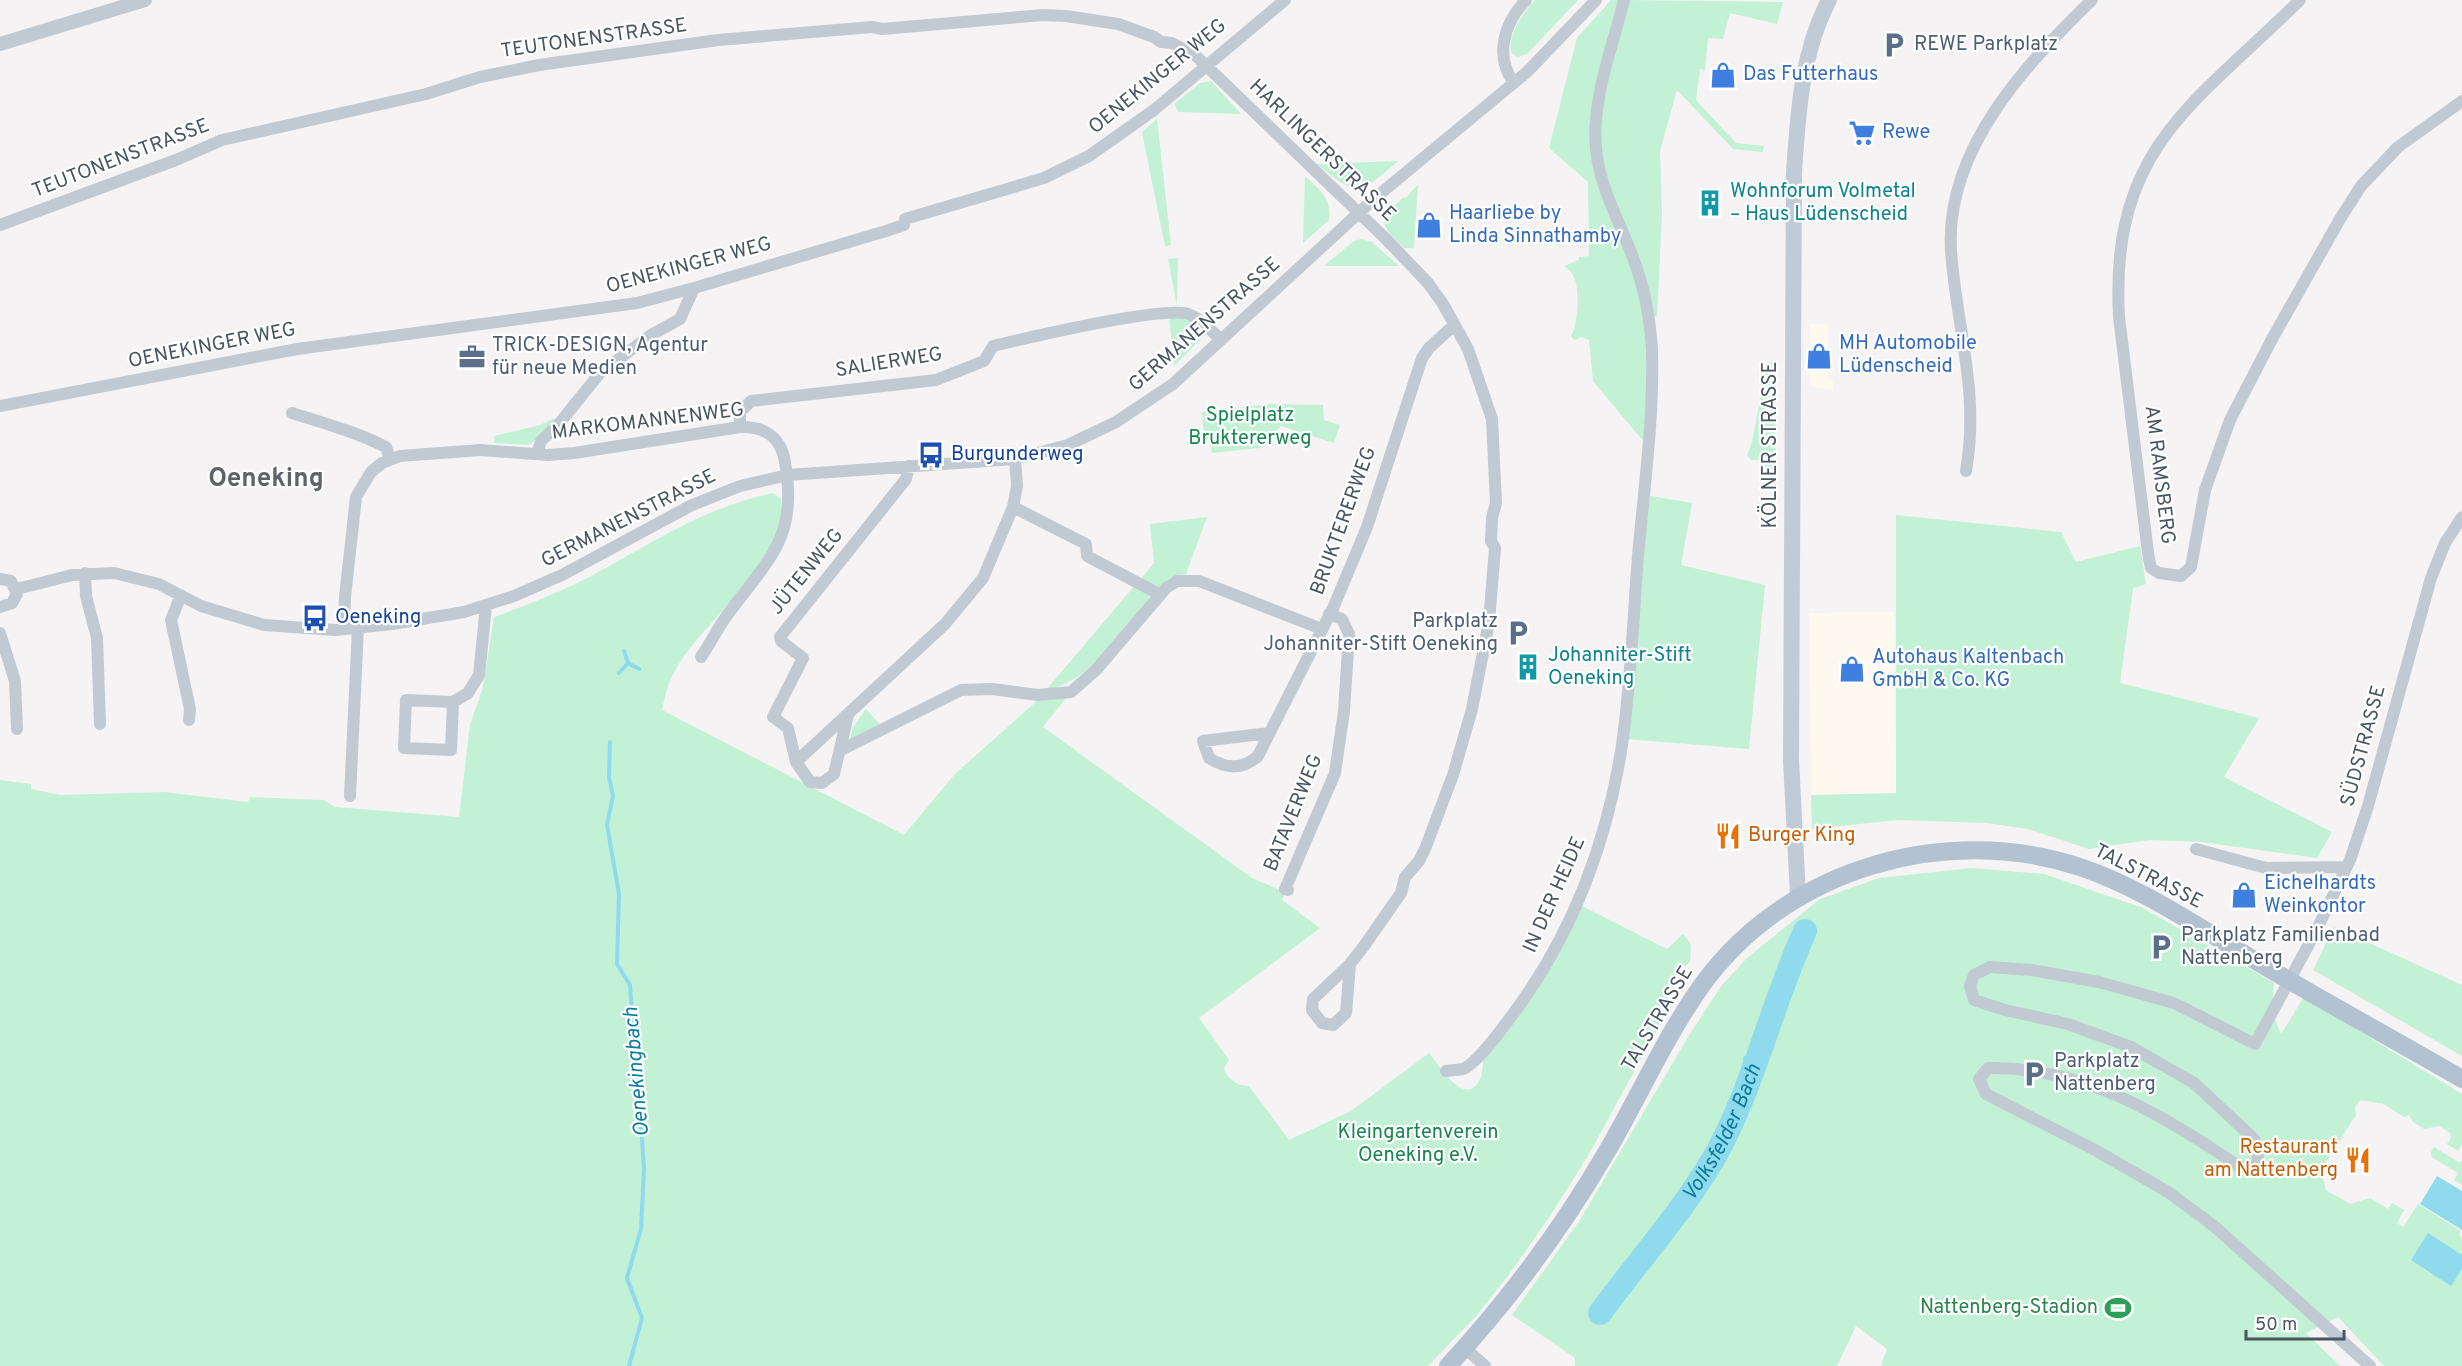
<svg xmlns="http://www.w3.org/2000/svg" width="2462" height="1366" viewBox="0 0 2462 1366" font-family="Overpass,sans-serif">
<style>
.commercial{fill:#fdf9ef}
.green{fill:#c3f1d5}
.water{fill:#90daee}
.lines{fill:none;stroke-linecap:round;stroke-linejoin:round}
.stream{stroke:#90daee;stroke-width:4}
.river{stroke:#90daee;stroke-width:24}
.minor{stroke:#c1cad2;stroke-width:12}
.tertiary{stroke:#c1cad2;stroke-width:14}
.secondary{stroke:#c1cbd6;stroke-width:16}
.primary{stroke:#b3c2d1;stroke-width:18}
.labels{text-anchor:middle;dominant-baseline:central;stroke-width:4.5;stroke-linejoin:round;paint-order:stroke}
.street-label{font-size:20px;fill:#4a5661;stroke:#fff}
.service-label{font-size:20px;fill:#4e5e75;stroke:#fff;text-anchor:start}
.shop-label{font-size:20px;fill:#366cbe;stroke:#fff;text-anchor:start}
.culture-label{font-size:20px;fill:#0d838f;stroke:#fff;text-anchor:start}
.park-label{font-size:20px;fill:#17864f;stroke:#fff}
.transit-label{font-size:20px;fill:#164399;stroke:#fff;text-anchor:start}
.food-label{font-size:20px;fill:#c56008;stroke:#fff;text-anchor:start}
.leisure-label{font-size:20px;fill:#27864d;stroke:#fff;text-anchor:end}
.water-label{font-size:21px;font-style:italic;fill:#0c7c9b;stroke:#fff}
.district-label{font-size:26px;font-weight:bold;fill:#5f6368;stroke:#fff}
</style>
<rect width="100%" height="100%" fill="#f5f3f3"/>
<path class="commercial" d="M 1810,324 L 1828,325 L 1828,380 L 1833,380 L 1833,390 L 1810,386 Z
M 1894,612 L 1896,794 L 1811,795 L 1809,613 Z"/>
<path class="green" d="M 1535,0 L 1578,0 L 1527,54 L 1517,57 L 1511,52 C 1507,34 1524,13 1535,0 Z
M 1611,0 L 1622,0 L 1593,147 L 1637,280 L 1649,350 L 1644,442 L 1593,381 L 1589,340 L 1581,337 L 1574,340 L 1571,336 C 1578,326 1580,289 1574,277 C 1572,272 1568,269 1564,266 L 1579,260 L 1579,257 L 1589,256 L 1588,182 L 1549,148 L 1577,38 Z
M 1628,0 L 1783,2 L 1777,24 L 1730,13 L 1723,39 L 1708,38 L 1705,70 L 1700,69 L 1696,100 L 1736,143 L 1764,146 L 1763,152 L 1733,149 L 1677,90 L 1660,151 L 1662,215 L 1657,317 L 1652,316 L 1601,161 L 1599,120 Z
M 1211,81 L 1241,114 L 1179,112 L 1174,104 L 1200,83 Z
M 1157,119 L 1171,245 L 1165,246 L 1142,132 Z
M 1398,161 C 1359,195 1359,198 1317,164 Z
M 1305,176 C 1320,190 1332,198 1329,220 L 1303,243 Z
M 1418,184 L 1414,248 L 1404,248 C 1379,223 1376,221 1404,197 L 1406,198 Z
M 1361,239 L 1372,242 L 1399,266 L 1324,266 L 1354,241 Z
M 1178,258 L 1177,306 L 1168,259 Z
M 1169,316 C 1183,319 1201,320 1205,335 L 1174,366 Z
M 1775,359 L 1775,469 L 1769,473 L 1769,482 L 1761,468 L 1761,460 L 1751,460 L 1747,455 L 1752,442 L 1767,365 Z
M 1270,404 L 1323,405 L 1324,420 L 1340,425 L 1334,443 L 1281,426 L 1260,448 L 1212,453 L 1210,439 L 1204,439 L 1202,412 Z
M 554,418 L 555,422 L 529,445 L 494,443 L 494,436 L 540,425 Z
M 773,493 L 781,499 C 791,557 704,620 677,667 C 669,680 665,695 662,710 L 904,835 L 955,774 L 1038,700 L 1069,694 L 1043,727 L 1252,878 L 1285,892 L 1282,900 L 1320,928 L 1199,1018 L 1229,1060 L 1224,1068 C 1227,1079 1237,1086 1249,1086 L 1289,1140 L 1351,1111 L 1429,1053 C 1438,1064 1467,1112 1481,1077 C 1483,1072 1482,1064 1484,1058 L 1580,905 L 1667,949 L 1683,934 L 1691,944 L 1690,962 L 1676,975 L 1659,1026 L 1589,1154 L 1550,1216 L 1513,1269 L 1477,1315 L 1428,1366 L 0,1366 L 0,780 L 31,784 L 31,789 L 60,795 L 164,792 L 248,802 L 250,797 L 323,800 L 335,807 L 459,817 L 470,725 L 483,687 L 494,617 C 528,605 560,592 591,576 C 651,544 704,507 773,493 Z
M 1646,495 L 1692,503 L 1681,565 L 1765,585 L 1749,749 L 1626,739 Z
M 1896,515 L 2061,532 L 2076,562 L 2140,546 L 2146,584 L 2133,588 L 2120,683 L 2259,718 L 2224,777 L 2332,832 L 2317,858 L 2202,842 L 2149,840 L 2089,849 L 2028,829 L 1987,823 L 1897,820 L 1812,829 L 1811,795 L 1896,793 Z
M 1207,517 L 1186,574 L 1171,577 L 1156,589 L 1140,580 L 1154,563 L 1150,524 Z
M 1136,584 L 1153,593 C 1123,630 1095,680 1046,690 Z
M 866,709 L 881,726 L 849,743 L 853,727 Z
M 1972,868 L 2044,874 L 2143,908 L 2274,983 L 2272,1012 L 2281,1034 L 2304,997 L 2462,1094 L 2462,1144 L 2458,1151 L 2447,1144 L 2451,1138 L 2450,1133 L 2439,1126 L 2424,1129 L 2413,1122 L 2409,1115 L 2404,1117 L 2382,1103 C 2373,1104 2368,1099 2359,1101 L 2355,1107 L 2356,1115 L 2321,1170 L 2326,1190 L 2350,1204 L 2370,1198 L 2388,1209 L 2392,1203 L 2404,1210 L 2397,1223 L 2403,1227 L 2418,1204 L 2461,1231 L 2459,1235 L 2462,1238 L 2462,1366 L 2384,1366 L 2338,1317 L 2306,1333 L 2340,1366 L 1881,1366 L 1887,1349 L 1856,1326 L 1837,1366 L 1575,1366 L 1575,1358 L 1512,1315 L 1580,1220 L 1688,1037 L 1722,985 L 1747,958 L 1820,899 L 1879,878 Z
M 2334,927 L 2462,985 L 2462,1056 L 2313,970 Z
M 2434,1147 L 2460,1163 L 2462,1160 L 2462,1185 L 2454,1180 L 2458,1173 L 2432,1157 L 2431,1152 Z"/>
<path class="water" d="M 2437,1176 L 2462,1191 L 2462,1230 L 2420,1204 Z
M 2428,1233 L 2462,1255 L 2462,1269 L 2451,1286 L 2411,1260 Z"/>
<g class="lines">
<path class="stream" d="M 628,663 L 639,669
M 619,673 L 628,663 L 624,651
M 610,742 L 609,777 L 613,796 L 607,825 L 619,894 L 617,964 L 630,985 L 633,1030 L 638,1045 L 637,1067 L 644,1169 L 641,1229 L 627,1278 L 642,1318 L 629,1366
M 1745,1058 L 1747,1082"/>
<path class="river" id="s1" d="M 1600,1313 C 1639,1260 1690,1203 1720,1147 C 1756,1078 1773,1001 1805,931"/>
<path class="minor" d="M 2300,0 C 2193,106 2110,147 2119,317 L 2148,553 L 2151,568 L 2159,573 L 2181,576 L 2191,567 L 2205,490 L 2230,420 L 2272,339 L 2340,219 L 2361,186 L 2398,147 L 2462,101
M 1514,83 C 1494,56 1504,23 1526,0
M 0,225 L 176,160 L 222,140 L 426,94 L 480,77 L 539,65 L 718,40 L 872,27 L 882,29 L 1043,15 L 1066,16 L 1118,24 L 1154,37 L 1161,42 L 1172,43 L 1195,55 L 1386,239 L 1428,283 L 1443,304 L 1468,349 L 1492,419 L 1496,503 L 1492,518 L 1491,541 L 1495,548 L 1489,622 L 1472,709 L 1453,775 L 1425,849 L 1419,861 L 1405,877 L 1401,893 L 1364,946 L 1350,964 L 1313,999 L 1312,1010 L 1322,1023 L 1333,1025 L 1346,1013 L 1350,964
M 0,406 L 297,349 L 637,303 L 694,288 L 886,231 L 904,225 L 905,219 L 1044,178 L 1089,156 L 1154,110 L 1285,0
M 292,413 C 324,423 356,432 386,447 L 390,459
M 740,427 L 740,412 L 751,401 L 936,380 L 984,361 L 993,346 C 1027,338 1161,306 1188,314 C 1200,318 1211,330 1220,339
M 537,454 L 541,441 L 558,425 L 600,373 L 651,335 L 680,319 L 694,288
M 1966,471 C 1980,391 1956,326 1951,250 C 1945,150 2025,65 2092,0
M 1013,507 L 1086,544 L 1087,556 L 1159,594
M 85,573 L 86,596 L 97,638 L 100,724
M 0,579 L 11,581 L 17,594 L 12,603 L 0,607
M 17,589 L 72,575 L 114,573 L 159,584 L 201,606 L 264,625 L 335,630 L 392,624 L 464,612 L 514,596 L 562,575 L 692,505 L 740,486 L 788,475 L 1015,459 L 1068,445 L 1116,422 L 1173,384 L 1375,198 L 1527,72 L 1596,0
M 181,595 L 171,620 L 190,709 L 189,720
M 344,629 L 345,597 L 356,497 L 371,472 L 382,463 L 400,456 L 480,450 L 548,455 L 574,453 L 740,427 C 764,426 781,437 785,462 C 798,535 771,557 731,610 C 719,625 712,641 701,657
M 0,633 L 15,681 L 17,729
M 406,700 L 453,702 L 451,750 L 404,748 Z
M 453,702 L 468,693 L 479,675 L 486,606
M 848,715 L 834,774 L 822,783 L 810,782 L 796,762 L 788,728 L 773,717 L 803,658 L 781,641 L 780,637 L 906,479 L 909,466
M 1269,733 L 1203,741 L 1209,758 C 1226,769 1243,770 1258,756 L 1334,606 L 1367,527 L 1422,358 L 1429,348 L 1454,325
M 841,750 L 961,690 L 992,689 L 1038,695 L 1071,692 L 1096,670 L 1166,588 L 1177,581 L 1199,581 L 1322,629
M 796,762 L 945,624 L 983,578 L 1013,507 L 1017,486 L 1015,459
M 350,796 L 358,628
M 2196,849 L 2266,868 L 2346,867
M 1288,890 L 1285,889 L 1335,773 L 1344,711 L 1349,634 L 1342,619 L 1329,614
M 1446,1071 C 1451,1070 1458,1070 1463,1069 C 1478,1063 1503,1027 1513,1014 C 1572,935 1607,842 1622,745 C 1631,683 1633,619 1638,556 C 1644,488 1654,418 1652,350 C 1650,317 1644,285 1632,255 C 1620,223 1602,191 1597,157 C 1589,105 1612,50 1624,0
M 1465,1348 L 1485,1366
M 2370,1366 L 2214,1226 L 2168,1192 L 2097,1151 L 1986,1094 L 1979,1079 L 1988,1068 C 2082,1066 2164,1115 2238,1166 L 2255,1167 C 2260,1156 2259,1149 2254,1139 L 2194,1083 L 2131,1047 L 2068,1024 L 2005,1010 L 1974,1000 L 1970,986 L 1974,975 L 1990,967 L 2031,970 L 2099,982 L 2174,1003 L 2255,1044 L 2317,929 L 2350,860 L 2368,806 L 2431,578 L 2445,543 L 2462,517"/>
<path class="tertiary" d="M 0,44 L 145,0"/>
<path class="secondary" d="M 1798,896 L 1791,760 L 1794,173 C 1798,113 1801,54 1829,0"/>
<path class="primary" d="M 1448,1366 C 1508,1301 1561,1230 1606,1153 C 1639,1097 1666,1034 1705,981 C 1789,868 1946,823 2080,867 C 2140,887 2195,925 2249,957 C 2320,999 2391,1038 2462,1079"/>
</g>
<defs>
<g id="parking-bare" transform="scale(2.07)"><path d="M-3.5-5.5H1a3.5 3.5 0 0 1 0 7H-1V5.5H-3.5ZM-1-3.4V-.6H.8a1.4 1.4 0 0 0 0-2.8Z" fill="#5c6f8a" stroke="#fff" stroke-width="2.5" paint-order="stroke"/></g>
<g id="shop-bare" transform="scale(2.07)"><path d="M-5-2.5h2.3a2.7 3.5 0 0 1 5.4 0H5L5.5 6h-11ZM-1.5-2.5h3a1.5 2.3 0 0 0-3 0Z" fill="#3f7fe0" stroke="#fff" stroke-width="2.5" paint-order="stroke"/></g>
<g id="supermarket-bare" transform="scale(2.07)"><path d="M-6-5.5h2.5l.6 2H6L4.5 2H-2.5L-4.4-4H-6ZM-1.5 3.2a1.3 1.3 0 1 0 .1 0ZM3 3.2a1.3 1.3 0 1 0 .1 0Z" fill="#3f7fe0" stroke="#fff" stroke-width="2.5" paint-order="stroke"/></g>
<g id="building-bare" transform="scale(2.07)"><path d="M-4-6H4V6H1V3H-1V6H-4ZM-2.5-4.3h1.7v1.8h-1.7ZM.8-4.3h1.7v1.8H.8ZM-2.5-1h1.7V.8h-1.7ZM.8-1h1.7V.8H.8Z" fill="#0f9aa8" stroke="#fff" stroke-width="2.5" paint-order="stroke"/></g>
<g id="office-bare" transform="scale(2.07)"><path d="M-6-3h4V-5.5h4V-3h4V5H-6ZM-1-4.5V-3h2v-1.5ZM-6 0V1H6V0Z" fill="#5c6f8a" stroke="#fff" stroke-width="2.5" paint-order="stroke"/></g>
<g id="bus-bare" transform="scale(2.07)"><path d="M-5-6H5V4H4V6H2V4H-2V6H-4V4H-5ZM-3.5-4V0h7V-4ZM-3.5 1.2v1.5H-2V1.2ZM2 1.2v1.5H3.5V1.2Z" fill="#1a4fb4" stroke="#fff" stroke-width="2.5" paint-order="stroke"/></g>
<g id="restaurant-bare" transform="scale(2.07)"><path d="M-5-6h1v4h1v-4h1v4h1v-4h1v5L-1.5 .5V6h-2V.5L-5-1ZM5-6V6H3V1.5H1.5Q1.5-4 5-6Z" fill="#e8710a" stroke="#fff" stroke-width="2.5" paint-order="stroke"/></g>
<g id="stadium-bare" transform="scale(2.07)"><path d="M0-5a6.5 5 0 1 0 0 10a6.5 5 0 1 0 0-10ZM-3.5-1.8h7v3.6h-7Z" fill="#2e9e5b" stroke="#fff" stroke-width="2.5" paint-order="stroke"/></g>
</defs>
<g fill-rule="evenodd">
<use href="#parking-bare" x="1894" y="45"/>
<use href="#shop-bare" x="1723" y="75"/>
<use href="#supermarket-bare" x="1862" y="133"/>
<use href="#building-bare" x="1710" y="203"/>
<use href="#shop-bare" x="1429" y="225"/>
<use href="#shop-bare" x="1819" y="356"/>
<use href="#office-bare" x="472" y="357"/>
<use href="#bus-bare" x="931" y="455"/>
<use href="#bus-bare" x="315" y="618"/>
<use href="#parking-bare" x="1518" y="633"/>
<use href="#building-bare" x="1528" y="667"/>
<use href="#shop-bare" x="1852" y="669"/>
<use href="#restaurant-bare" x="1728" y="836"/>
<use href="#shop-bare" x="2244" y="895"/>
<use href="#parking-bare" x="2161" y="947"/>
<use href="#parking-bare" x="2034" y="1074"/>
<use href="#restaurant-bare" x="2358" y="1160"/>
<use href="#stadium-bare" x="2118" y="1308"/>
</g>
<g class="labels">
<g class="street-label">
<text transform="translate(594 39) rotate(-8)">TEUTONENSTRASSE</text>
<text transform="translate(1158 77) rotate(-39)">OENEKINGER WEG</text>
<text transform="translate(1322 151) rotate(44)">HARLINGERSTRASSE</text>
<text transform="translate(121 159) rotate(-21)">TEUTONENSTRASSE</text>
<text transform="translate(689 266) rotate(-15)">OENEKINGER WEG</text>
<text transform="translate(1205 325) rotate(-41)">GERMANENSTRASSE</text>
<text transform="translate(212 346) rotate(-11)">OENEKINGER WEG</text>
<text transform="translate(889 363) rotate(-9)">SALIERWEG</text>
<text transform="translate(648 422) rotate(-7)">MARKOMANNENWEG</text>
<text transform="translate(1771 445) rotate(-90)">KÖLNER STRASSE</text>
<text transform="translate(2159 475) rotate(83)">AM RAMSBERG</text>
<text transform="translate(629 519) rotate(-27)">GERMANENSTRASSE</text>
<text transform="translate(1344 521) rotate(-70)">BRUKTERERWEG</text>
<text transform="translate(807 572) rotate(-51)">JÜTENWEG</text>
<text transform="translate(2364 746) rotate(-75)">SÜDSTRASSE</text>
<text transform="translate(1294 813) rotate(-68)">BATAVERWEG</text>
<text transform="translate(2148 877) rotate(27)">TALSTRASSE</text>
<text transform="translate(1555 895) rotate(-66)">IN DER HEIDE</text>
<text transform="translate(1658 1019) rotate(-59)">TALSTRASSE</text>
</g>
<g class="service-label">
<text x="1914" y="45">REWE Parkplatz</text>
<text x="492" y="346">TRICK-DESIGN, Agentur<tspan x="492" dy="23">für neue Medien</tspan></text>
<text x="1498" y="622" text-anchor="end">Parkplatz<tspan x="1498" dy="23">Johanniter-Stift Oeneking</tspan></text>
<text x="2181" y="936">Parkplatz Familienbad<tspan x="2181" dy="23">Nattenberg</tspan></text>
<text x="2054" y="1062">Parkplatz<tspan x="2054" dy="23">Nattenberg</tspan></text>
</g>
<g class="shop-label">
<text x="1743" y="75">Das Futterhaus</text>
<text x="1882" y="133">Rewe</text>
<text x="1449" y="214">Haarliebe by<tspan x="1449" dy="23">Linda Sinnathamby</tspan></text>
<text x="1839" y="344">MH Automobile<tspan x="1839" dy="23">Lüdenscheid</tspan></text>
<text x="1872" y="658">Autohaus Kaltenbach<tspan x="1872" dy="23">GmbH &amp; Co. KG</tspan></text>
<text x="2264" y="884">Eichelhardts<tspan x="2264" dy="23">Weinkontor</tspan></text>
</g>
<g class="culture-label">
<text x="1730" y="192">Wohnforum Volmetal<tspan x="1730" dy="23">– Haus Lüdenscheid</tspan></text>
<text x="1548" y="656">Johanniter-Stift<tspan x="1548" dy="23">Oeneking</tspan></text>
</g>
<g class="park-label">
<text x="1250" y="416">Spielplatz<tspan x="1250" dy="23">Bruktererweg</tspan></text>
<text x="1418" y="1133">Kleingartenverein<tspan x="1418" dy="23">Oeneking e.V.</tspan></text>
</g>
<g class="transit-label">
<text x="951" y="455">Burgunderweg</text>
<text x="335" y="618">Oeneking</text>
</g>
<g class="food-label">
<text x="1748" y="836">Burger King</text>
<text x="2338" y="1148" text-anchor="end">Restaurant<tspan x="2338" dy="23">am Nattenberg</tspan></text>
</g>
<g class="leisure-label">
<text x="2098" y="1308">Nattenberg-Stadion</text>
</g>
<g class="water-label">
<text transform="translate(637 1072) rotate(-95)">Oenekingbach</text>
<text stroke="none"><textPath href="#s1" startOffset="219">Volksfelder Bach</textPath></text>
</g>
<g class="district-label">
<text x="266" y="479">Oeneking</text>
</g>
</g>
<path d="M2246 1330v9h98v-9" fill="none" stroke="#4a5661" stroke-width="3"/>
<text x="2255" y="1330" font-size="18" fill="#4a5661" stroke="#ffffff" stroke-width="4.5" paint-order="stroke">50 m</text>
</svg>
